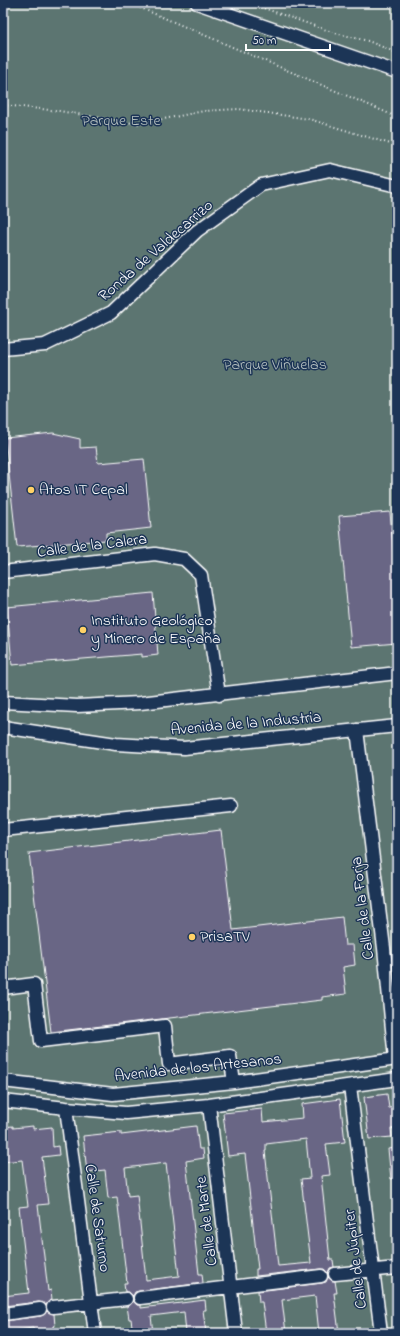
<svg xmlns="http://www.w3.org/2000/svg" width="400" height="1336" viewBox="0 0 400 1336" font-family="'Indie Flower',sans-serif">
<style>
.green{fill:#5b7471;stroke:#adbab8}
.building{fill:#696685;stroke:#fff;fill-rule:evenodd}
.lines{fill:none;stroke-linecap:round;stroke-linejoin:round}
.minor-casing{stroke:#fff;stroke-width:15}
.path{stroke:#fff;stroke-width:2;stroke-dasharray:1 3;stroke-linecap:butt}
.minor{stroke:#1d3557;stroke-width:12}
.poi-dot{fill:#ffd166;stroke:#1d3557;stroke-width:1.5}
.labels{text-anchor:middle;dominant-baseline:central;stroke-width:3;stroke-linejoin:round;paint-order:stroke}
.park-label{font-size:16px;fill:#b5c0bf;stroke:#1d3557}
.street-label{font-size:16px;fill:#fff;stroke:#1d3557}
.poi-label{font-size:16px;fill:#fff;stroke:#1d3557;text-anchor:start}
</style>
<rect width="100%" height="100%" fill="#344465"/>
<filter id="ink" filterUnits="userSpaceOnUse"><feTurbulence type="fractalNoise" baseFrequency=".025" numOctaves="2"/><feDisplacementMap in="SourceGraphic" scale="8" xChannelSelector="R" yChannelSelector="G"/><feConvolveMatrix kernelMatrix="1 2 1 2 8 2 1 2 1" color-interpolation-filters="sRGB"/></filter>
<g filter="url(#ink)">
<path class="green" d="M 3,3 L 397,3 L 397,1333 L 3,1333 Z"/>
<path class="building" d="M 53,433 L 80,439 L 80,448 L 96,447 L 98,463 L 144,459 L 151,528 L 106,533 L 106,540 L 17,547 L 5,438 Z
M 390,512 L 397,593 L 397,643 L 351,647 L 339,516 Z
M 153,593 L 158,655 L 142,657 L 142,654 L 12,665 L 7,607 Z
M 221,830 L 233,930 L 342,917 L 345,945 L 353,945 L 355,965 L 343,967 L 346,994 L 322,997 L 322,1000 L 51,1032 L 29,853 Z
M 387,1094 L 389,1108 L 397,1107 L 397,1128 L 391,1129 L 392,1137 L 369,1139 L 364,1097 Z
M 340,1099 L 345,1142 L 326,1144 L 330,1175 L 321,1176 L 330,1260 L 333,1260 L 334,1267 L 330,1268 L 328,1273 L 324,1269 L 320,1269 L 256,1276 L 256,1269 L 258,1269 L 245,1154 L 228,1156 L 223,1113 L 262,1109 L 263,1122 L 303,1118 L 302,1104 ZM 306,1139 L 310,1178 L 301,1179 L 311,1263 L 278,1266 L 265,1151 L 266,1151 L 266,1144 Z
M 13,1126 L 13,1128 L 33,1126 L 33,1129 L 52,1127 L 53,1147 L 58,1146 L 59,1155 L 42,1157 L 48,1204 L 38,1205 L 48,1291 L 51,1290 L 52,1300 L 46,1305 L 39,1302 L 3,1306 L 3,1296 L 29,1293 L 19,1207 L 28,1206 L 22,1160 L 3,1162 L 3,1127 Z
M 196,1126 L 199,1149 L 203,1149 L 204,1158 L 186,1161 L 199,1274 L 202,1274 L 203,1283 L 139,1291 L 135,1292 L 133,1296 L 129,1292 L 125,1292 L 124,1283 L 127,1283 L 117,1197 L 108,1198 L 105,1170 L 87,1172 L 83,1136 L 121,1132 L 121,1135 ZM 166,1163 L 179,1276 L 146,1280 L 137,1195 L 128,1196 L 125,1168 Z
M 397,1148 L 397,1178 L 391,1179 L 388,1149 Z
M 328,1277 L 332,1281 L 335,1281 L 337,1293 L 334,1293 L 339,1333 L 319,1333 L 315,1296 L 282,1300 L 286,1333 L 266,1333 L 262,1302 L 259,1302 L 258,1291 L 322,1283 L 326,1282 Z
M 205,1300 L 206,1310 L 203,1310 L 206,1333 L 186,1333 L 184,1312 L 151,1316 L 153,1333 L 133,1333 L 131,1319 L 129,1319 L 127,1306 L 133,1301 L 137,1305 L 141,1305 L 141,1308 Z
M 47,1311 L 54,1314 L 55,1326 L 53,1326 L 53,1333 L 34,1333 L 33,1328 L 3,1332 L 3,1321 L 41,1316 Z"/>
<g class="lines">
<g class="minor-casing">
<path id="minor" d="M 197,3 L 397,72
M 3,349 L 45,345 L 111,313 L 197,231 L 261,185 L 330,170 L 397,186
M 3,572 L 155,554 L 184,559 L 201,575 L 219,695
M 3,702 L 77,706 L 140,703 L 397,673
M 3,727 L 116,744 L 184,748 L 397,726
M 357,730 L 384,948 L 395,1059
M 3,830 L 231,806
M 3,988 L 34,984 L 41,1041 L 165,1026 L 169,1064 L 230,1056 L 234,1082
M 3,1081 L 113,1094 L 234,1082 L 397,1059
M 350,1086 L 381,1333
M 3,1101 L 66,1108 L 126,1113 L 209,1105 L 397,1079
M 209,1105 L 236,1333
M 66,1108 L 95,1333
M 335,1274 L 397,1268
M 140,1298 L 321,1276
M 53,1307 L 126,1299
M 3,1314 L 40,1309"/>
</g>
<path class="path" d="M 129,3 L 397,117
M 249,3 L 335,33 L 368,41 L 397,53
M 3,105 L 59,111 L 139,124 L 204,111 L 239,109 L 309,119 L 397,146"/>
<use href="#minor" class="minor"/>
</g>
</g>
<g class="poi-dot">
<circle cx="31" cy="490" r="4"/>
<circle cx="83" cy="630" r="4"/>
<circle cx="192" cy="937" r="4"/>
</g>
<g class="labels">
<g class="park-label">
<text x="121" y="121">Parque Este</text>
<text x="275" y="365">Parque Viñuelas</text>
</g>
<g class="street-label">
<text transform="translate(156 251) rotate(-41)">Ronda de Valdecarrizo</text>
<text transform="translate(92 546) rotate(-7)">Calle de la Calera</text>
<text transform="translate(246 724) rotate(-5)">Avenida de la Industria</text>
<text transform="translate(363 908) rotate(-97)">Calle de la Forja</text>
<text transform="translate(198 1068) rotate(-6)">Avenida de los Artesanos</text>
<text transform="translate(97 1218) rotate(82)">Calle de Saturno</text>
<text transform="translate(207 1221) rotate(-97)">Calle de Marte</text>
<text transform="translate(356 1259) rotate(-97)">Calle de Júpiter</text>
</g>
<g class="poi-label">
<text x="39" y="490">Atos IT Cepal</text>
<text x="91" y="621">Instituto Geológico<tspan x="91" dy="18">y Minero de España</tspan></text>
<text x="200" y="937">PrisaTV</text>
</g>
</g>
<rect width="400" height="1336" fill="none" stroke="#1d3557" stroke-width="16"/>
<rect x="8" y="8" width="384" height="1320" fill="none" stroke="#fff" stroke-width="1.5" filter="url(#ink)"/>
<path d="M246 44v6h84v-6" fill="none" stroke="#ffffff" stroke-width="2"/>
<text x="252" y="44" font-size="12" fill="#ffffff" stroke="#1d3557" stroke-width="3" paint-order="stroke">50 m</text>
</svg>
